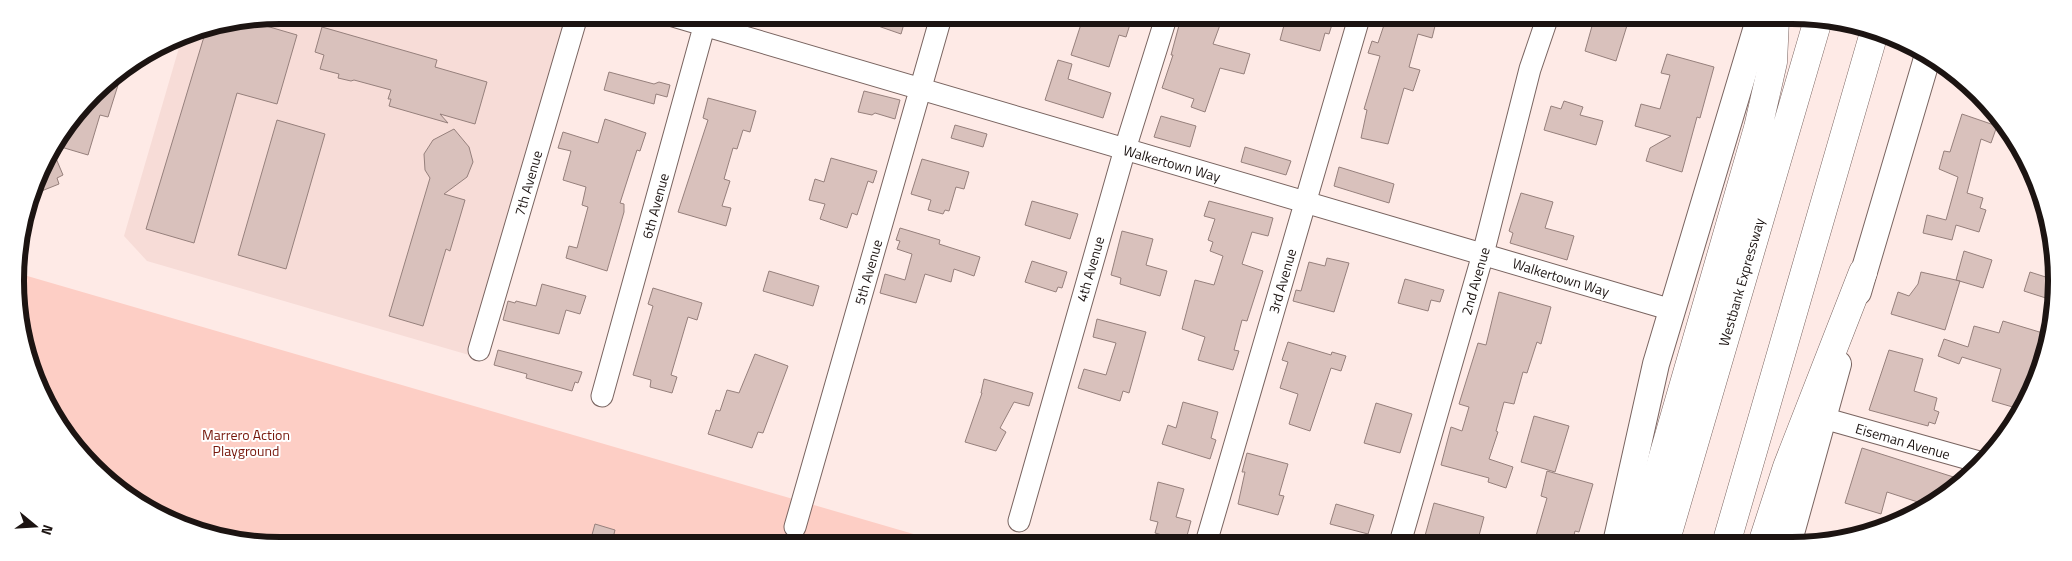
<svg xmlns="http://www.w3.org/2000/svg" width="2072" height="561" viewBox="0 0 2072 561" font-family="'Titillium Web',sans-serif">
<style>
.built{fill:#f7dcd7}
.green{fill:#fdcec5}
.building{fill:#d9c1bc;stroke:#96807c}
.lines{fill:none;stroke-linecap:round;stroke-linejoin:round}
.minor-casing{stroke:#796460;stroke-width:23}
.major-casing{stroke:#796460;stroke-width:28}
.highway-casing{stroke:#796460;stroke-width:29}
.minor{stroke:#fff;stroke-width:21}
.major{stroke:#fff;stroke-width:26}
.highway{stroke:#fff;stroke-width:28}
.labels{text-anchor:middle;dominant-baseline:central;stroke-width:4;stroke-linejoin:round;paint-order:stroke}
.street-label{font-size:14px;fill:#1c1412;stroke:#fff}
.park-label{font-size:14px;fill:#76160a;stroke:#fff}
.rim{fill:none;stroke:#1c1412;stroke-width:6}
</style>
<rect width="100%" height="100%" fill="#feeae6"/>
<path class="built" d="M 281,15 L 567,16 L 469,355 L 147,261 L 124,236 L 183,34 Z"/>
<path class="green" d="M 17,273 L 941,542 L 229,541 L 148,510 L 70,442 L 24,349 Z"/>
<path class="building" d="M 859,17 L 906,17 L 901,34 L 858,19 Z
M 1083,18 L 1132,18 L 1126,37 L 1119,35 L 1109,67 L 1071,55 Z
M 1181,18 L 1197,18 L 1220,25 L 1213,44 L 1250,54 L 1244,74 L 1220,68 L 1205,112 L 1191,107 L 1194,99 L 1162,88 L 1173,55 L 1171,55 Z
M 1286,18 L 1334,18 L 1329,34 L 1325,33 L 1320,51 L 1280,40 Z
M 1386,19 L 1409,19 L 1435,26 L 1432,38 L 1418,34 L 1409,67 L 1420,70 L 1413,91 L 1404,88 L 1388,144 L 1361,138 L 1367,110 L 1364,109 L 1380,56 L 1368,53 L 1372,41 L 1378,43 Z
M 1594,19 L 1629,19 L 1616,61 L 1585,51 Z
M 249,21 L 297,35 L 277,104 L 237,93 L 194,243 L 146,229 L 206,30 Z
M 322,27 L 437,60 L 435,67 L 487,82 L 475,124 L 440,114 L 448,123 L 389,106 L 391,99 L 388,99 L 391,90 L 354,80 L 351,81 L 338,78 L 339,74 L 320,69 L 324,55 L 315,52 Z
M 1667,54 L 1714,67 L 1700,118 L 1697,117 L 1682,172 L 1646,161 L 1650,148 L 1671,136 L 1635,126 L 1641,104 L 1660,109 L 1670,75 L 1661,73 Z
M 1058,60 L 1072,64 L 1068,79 L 1111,93 L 1103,118 L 1045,100 Z
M 609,72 L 654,84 L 659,82 L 670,85 L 667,97 L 656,94 L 654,104 L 604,90 Z
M 105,81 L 118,85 L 108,117 L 100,115 L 88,155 L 61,147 L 66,132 Z
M 864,91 L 900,100 L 895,119 L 875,113 L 872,115 L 858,112 Z
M 708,98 L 756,111 L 750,132 L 743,130 L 737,149 L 733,148 L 724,179 L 730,181 L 722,206 L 731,208 L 726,226 L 678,212 L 708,120 L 703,118 Z
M 1564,101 L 1583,107 L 1580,115 L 1603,121 L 1596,145 L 1544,130 L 1551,106 L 1561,109 Z
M 1962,114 L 1997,126 L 1991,143 L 1981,139 L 1967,193 L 1983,198 L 1980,208 L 1986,210 L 1979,232 L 1956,225 L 1952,240 L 1923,233 L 1927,215 L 1946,220 L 1958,177 L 1939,169 L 1944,151 L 1950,152 Z
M 1161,116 L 1196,126 L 1190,147 L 1154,137 Z
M 605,119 L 646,133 L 640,151 L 637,150 L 620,203 L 624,204 L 624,212 L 607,271 L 566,258 L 569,246 L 577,248 L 588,207 L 582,205 L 586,187 L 563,180 L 571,151 L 558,148 L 563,132 L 598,143 Z
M 277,120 L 325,134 L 286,269 L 238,255 Z
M 955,125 L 987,134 L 983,147 L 951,138 Z
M 454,129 L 469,147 L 473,162 L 467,177 L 444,194 L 465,200 L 450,251 L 446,249 L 423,326 L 389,316 L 430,178 L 425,170 L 424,154 L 433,140 Z
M 1245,147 L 1291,161 L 1286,175 L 1241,162 Z
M 55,156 L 63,175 L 57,178 L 59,184 L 34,194 L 43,163 Z
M 831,158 L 877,171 L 873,183 L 868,181 L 857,215 L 852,213 L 847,228 L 820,219 L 825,204 L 809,200 L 815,179 L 824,182 Z
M 922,159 L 969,172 L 964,189 L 956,187 L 949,211 L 945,210 L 943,214 L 928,210 L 931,200 L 911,194 Z
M 1339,167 L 1394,184 L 1389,203 L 1334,186 Z
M 1521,193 L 1553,202 L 1545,228 L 1574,236 L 1567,260 L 1510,243 L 1513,233 L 1509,231 Z
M 1032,201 L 1078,214 L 1070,239 L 1025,225 Z
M 1209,201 L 1273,218 L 1268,236 L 1252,232 L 1242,264 L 1263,271 L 1247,321 L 1242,320 L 1234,350 L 1239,351 L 1233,370 L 1198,360 L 1205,337 L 1182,329 L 1195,280 L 1214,285 L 1223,256 L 1210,251 L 1213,242 L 1208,240 L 1215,219 L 1204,216 Z
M 900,228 L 940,240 L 939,244 L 980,257 L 974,276 L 954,269 L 951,282 L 925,274 L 916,303 L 880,293 L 885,274 L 905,280 L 912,254 L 897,249 L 900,241 L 896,240 Z
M 1122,231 L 1153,239 L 1146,265 L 1167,271 L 1160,296 L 1120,284 L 1121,278 L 1111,275 Z
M 1964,251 L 1992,260 L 1983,288 L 1956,280 Z
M 1327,258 L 1349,263 L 1334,312 L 1293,301 L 1296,290 L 1301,291 L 1309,262 L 1325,266 Z
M 1032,261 L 1067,272 L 1062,288 L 1058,287 L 1056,292 L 1025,282 Z
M 769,271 L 819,286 L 813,306 L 763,291 Z
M 1921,272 L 1960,281 L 1945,330 L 1891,314 L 1898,292 L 1909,296 L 1918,284 Z
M 2030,272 L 2052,279 L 2052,300 L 2024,291 Z
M 1405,279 L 1444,290 L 1440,302 L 1431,300 L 1428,311 L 1398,303 Z
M 542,284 L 586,296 L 580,314 L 566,310 L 559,334 L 503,320 L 508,301 L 515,303 L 516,301 L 536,306 Z
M 653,288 L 702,303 L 697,320 L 688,317 L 671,375 L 677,377 L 672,393 L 650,387 L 651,380 L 633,375 L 653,306 L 648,304 Z
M 1499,292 L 1551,307 L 1541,344 L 1537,342 L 1527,373 L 1523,372 L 1514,404 L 1504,402 L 1496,431 L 1498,432 L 1489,459 L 1513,467 L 1506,488 L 1488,482 L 1489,478 L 1441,465 L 1451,427 L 1462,431 L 1469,407 L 1459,404 L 1478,343 L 1486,345 Z
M 1097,319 L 1146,332 L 1129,393 L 1123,391 L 1120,401 L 1078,388 L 1084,369 L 1106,375 L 1116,343 L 1093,337 Z
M 2003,321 L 2046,334 L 2040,352 L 2037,351 L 2027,389 L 2030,390 L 2023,410 L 1992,401 L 2001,369 L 1962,357 L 1959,364 L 1938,356 L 1944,339 L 1968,347 L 1974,326 L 1999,333 Z
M 1288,342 L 1331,355 L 1332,352 L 1346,356 L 1341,371 L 1331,368 L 1310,431 L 1289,424 L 1298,394 L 1280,388 L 1288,362 L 1282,360 Z
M 498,350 L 582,372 L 578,383 L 575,382 L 572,391 L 526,378 L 527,374 L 494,365 Z
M 1889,350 L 1923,359 L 1914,391 L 1937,398 L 1934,410 L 1939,412 L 1935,424 L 1929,422 L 1928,426 L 1869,410 Z
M 755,354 L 788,366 L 763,433 L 758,432 L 752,448 L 708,434 L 716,410 L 720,411 L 727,390 L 739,393 Z
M 984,379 L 1033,393 L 1029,406 L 1014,402 L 1000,428 L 1006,432 L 996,451 L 965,442 L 982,393 L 981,393 Z
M 1183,402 L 1218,412 L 1211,438 L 1216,440 L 1210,459 L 1162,444 L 1168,425 L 1176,428 Z
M 1376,403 L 1412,414 L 1400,453 L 1364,443 Z
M 1534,416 L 1569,426 L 1555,472 L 1521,462 Z
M 1862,448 L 1963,480 L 1927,505 L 1887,492 L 1881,514 L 1845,503 Z
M 1247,453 L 1288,464 L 1279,495 L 1284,496 L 1278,515 L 1238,504 L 1245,472 L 1242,472 Z
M 1547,471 L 1593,484 L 1579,532 L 1575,531 L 1572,543 L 1534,543 L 1547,498 L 1541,496 Z
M 1158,482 L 1184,489 L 1176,517 L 1191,521 L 1185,543 L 1172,543 L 1173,538 L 1155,533 L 1158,522 L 1150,520 Z
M 1434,503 L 1484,517 L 1477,543 L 1423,543 Z
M 1336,504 L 1374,515 L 1368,534 L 1330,524 Z
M 595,524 L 615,530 L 612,542 L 590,542 Z"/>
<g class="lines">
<g class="minor-casing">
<path id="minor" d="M 673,16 L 1672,310
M 479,350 L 577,16
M 602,396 L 707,16
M 1823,418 L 1983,463
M 1019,521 L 1125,149 L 1166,18
M 795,527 L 941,17
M 1206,543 L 1359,18
M 1400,543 L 1483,254 L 1530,69 L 1547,19"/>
</g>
<g class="major-casing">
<path id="major" d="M 1858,292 L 1928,55
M 1616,543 L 1656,364 L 1759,20
M 1788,544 L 1838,364"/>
</g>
<g class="highway-casing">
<path id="highway" d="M 1638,543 L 1758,128 L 1773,62 L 1775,20
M 1665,543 L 1818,20
M 1726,544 L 1874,33
M 1762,544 L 1787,467 L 1863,272"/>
</g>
<use href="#minor" class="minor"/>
<use href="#major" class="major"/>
<use href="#highway" class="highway"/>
</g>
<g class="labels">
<g class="street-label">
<text transform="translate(1172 163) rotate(16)">Walkertown Way</text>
<text transform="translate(528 183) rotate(-74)">7th Avenue</text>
<text transform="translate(655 206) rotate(-75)">6th Avenue</text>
<text transform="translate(1090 269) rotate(-74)">4th Avenue</text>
<text transform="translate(868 272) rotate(-74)">5th Avenue</text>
<text transform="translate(1561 277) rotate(17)">Walkertown Way</text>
<text transform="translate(1282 281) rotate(-74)">3rd Avenue</text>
<text transform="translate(1475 281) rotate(-74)">2nd Avenue</text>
<text transform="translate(1741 282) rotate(-74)">Westbank Expressway</text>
<text transform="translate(1903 441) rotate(16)">Eiseman Avenue</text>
</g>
<g class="park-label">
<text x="246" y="434">Marrero Action<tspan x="246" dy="16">Playground</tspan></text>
</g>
</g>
<path d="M0 0H2072V561H0ZM280 24H1792A256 256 0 0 1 2048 280V281A256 256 0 0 1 1792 537H280A256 256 0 0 1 24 281V280A256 256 0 0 1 280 24Z" fill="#fff" fill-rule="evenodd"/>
<path class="rim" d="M280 24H1792A256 256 0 0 1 2048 280V281A256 256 0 0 1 1792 537H280A256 256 0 0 1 24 281V280A256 256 0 0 1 280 24Z"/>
<g transform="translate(35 526) rotate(108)" stroke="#ffffff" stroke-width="4" paint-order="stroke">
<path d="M0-4L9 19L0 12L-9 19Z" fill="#1c1412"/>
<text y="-8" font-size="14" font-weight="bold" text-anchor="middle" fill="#1c1412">N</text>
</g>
</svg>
